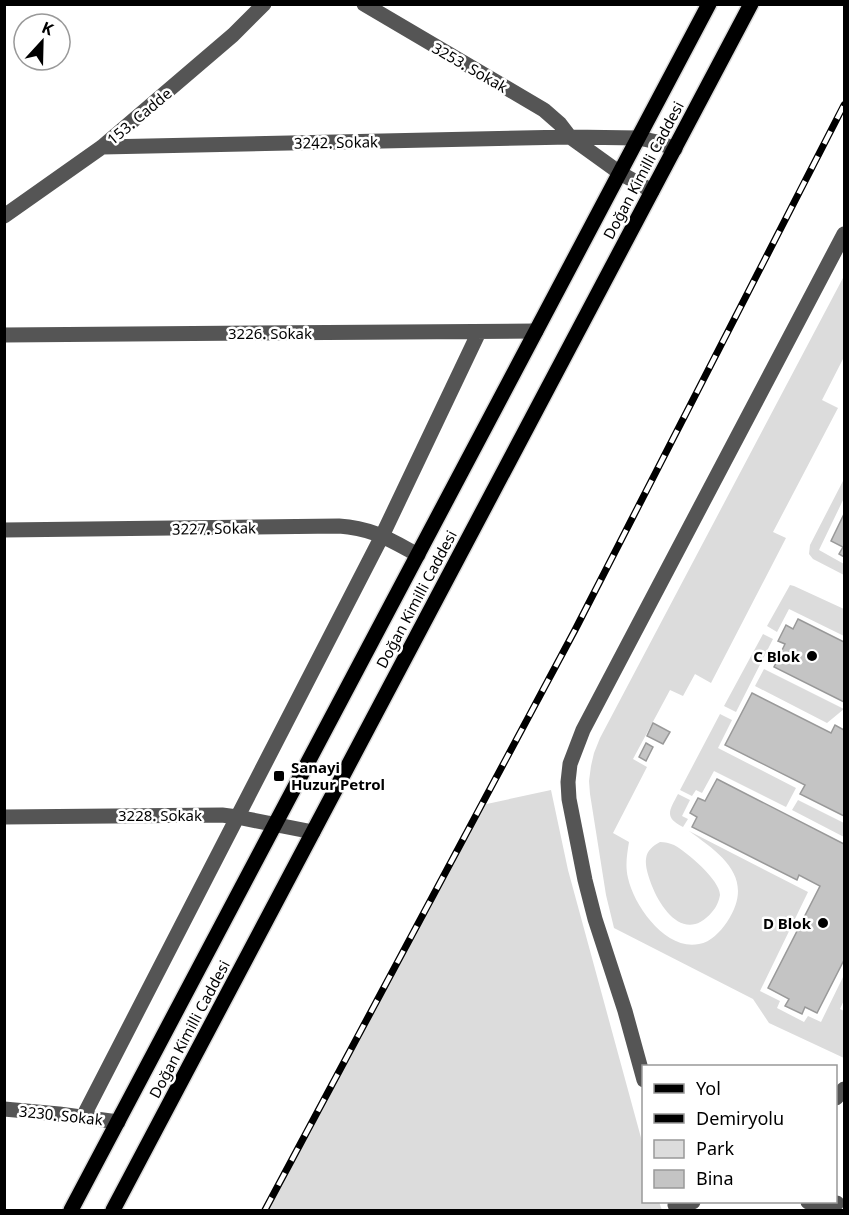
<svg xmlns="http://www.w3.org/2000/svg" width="849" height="1215" viewBox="0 0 849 1215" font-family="'Noto Sans',sans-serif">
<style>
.green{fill:#dcdcdc}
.building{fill:#c4c4c4;stroke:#999;stroke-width:1.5}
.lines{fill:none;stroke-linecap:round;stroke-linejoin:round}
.major-casing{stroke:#dbdbdb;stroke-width:18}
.minor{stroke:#555;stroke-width:15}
.major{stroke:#000;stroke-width:15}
.rail-casing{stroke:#000;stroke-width:7}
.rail{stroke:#fff;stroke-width:4.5;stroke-dasharray:14;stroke-linecap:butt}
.poi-dot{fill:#000;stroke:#fff;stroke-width:2}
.labels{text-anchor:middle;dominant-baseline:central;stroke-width:5;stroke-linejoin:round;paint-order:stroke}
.street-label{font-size:15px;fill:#000;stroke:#fff}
.poi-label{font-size:15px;font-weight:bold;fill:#000;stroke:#fff;text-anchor:end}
</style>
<rect width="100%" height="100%" fill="#fff"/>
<path class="green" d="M 844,276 L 844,357 L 822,400 L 838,408 L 773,532 L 786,538 L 711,683 L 695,674 L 683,696 L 670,690 L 633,759 L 647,767 L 613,833 L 629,842 C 627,854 625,866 628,878 C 634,906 666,951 699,944 C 711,942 720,932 727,922 C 756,878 722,855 689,831 L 808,892 L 760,991 L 780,1001 L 777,1008 L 804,1022 L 808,1016 L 821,1022 L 844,975 L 844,1000 L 840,1009 L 844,1011 L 844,1058 L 769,1023 L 753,999 L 614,928 L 606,895 L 590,794 L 589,781 L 591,766 L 594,753 L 600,738 Z
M 844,479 L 844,498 L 819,550 L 844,564 L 844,575 L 813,559 L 809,554 L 810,545 Z
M 790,585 L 794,586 L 844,609 L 844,636 L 789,609 L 777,632 L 767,626 Z
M 763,634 L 773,639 L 736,712 L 724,706 Z
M 764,669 L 844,709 L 827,723 L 755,686 Z
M 720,714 L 732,720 L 718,748 L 796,788 L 786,807 L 714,771 L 702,793 L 696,790 L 692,796 L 680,790 Z
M 551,790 L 568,870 L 643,1145 L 644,1202 L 659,1202 L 662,1210 L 265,1210 L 482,805 Z
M 678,794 L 690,800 L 682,816 L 688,819 L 683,827 C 664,817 669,811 678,794 Z
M 798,800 L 844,823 L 844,837 L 792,810 Z
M 660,842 C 665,842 669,843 674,845 C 687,852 720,880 720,895 C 719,901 716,908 712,912 C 686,943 662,911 652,886 C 649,878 645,867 646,859 C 647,850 653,846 660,842 Z"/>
<path class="building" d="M 844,514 L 844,557 L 839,554 L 843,547 L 831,541 Z
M 798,619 L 844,642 L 844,702 L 774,667 L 785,644 L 778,641 L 786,625 L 793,629 Z
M 752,693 L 831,733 L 835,725 L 844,730 L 844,816 L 800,794 L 805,785 L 725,745 Z
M 653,723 L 670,732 L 663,744 L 647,736 Z
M 646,743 L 653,747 L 646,761 L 639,757 Z
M 717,779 L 844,844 L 844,960 L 817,1013 L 805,1007 L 802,1014 L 785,1006 L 789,999 L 768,988 L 820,886 L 799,875 L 797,880 L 692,827 L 697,817 L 690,813 L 698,798 L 705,801 Z"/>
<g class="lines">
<g class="major-casing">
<path id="major" d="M 71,1210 L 709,4
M 113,1210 L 751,4"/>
</g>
<path class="minor" d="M 364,4 L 544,110 L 560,124 L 570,137
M 102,147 L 570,137
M 652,191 L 620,173 L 570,137 L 639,138 L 657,142 L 675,149
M 4,216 L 102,147 L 233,35 L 264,4
M 4,335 L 536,331
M 4,530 L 339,526 C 372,528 390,540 418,555
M 4,817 L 222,815 L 237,817 L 313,832
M 644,1080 L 625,1011 L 595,919 L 585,880 L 569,799 L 568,782 L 570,764 L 583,730 L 844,234
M 836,1098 L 844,1089
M 4,1109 L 59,1114 L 118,1122
M 83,1117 L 382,536 L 479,332
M 808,1202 L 837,1203
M 675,1205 L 693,1202"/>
<use href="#major" class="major"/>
<g class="rail-casing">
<path id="rail" d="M 265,1210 L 575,630 L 844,105"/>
</g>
<use href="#rail" class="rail"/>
</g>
<g class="poi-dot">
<circle cx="812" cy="656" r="6"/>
<rect x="273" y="770" width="12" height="12" rx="3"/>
<circle cx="823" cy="923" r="6"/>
</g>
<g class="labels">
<g class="street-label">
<text transform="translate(470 67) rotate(30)">3253. Sokak</text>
<text transform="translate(139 116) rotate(-40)">153. Cadde</text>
<text transform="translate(336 142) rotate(-1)">3242. Sokak</text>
<text transform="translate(643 170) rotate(-62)">Doğan Kimilli Caddesi</text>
<text x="270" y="333">3226. Sokak</text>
<text transform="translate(214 528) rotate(-1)">3227. Sokak</text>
<text transform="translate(416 599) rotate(-62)">Doğan Kimilli Caddesi</text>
<text x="160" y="815">3228. Sokak</text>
<text transform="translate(189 1029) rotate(-62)">Doğan Kimilli Caddesi</text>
<text transform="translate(61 1115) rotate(6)">3230. Sokak</text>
</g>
<g class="poi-label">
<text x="800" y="656">C Blok</text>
<text x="291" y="767" text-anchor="start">Sanayi<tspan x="291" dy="17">Huzur Petrol</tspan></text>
<text x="811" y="923">D Blok</text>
</g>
</g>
<rect width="849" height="1215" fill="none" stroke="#000000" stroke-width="12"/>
<rect x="642" y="1065" width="195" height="138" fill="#ffffff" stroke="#999999" stroke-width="1.5"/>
<rect x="654" y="1084" width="30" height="9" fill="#000000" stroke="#999999" stroke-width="1.5"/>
<text x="696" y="1095" font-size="18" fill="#000000">Yol</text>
<rect x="654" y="1114" width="30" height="9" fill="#000000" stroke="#999999" stroke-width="1.5"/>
<text x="696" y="1125" font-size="18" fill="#000000">Demiryolu</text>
<rect x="654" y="1140" width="30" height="18" fill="#dcdcdc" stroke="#999999" stroke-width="1.5"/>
<text x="696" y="1155" font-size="18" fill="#000000">Park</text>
<rect x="654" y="1170" width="30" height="18" fill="#c4c4c4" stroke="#999999" stroke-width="1.5"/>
<text x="696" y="1185" font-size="18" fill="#000000">Bina</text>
<g transform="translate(42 42) rotate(22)"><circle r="28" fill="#ffffff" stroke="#999999" stroke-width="1.5"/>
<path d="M0-4.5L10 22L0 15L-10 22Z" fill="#000000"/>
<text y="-9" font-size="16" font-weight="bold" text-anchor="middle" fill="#000000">K</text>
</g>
</svg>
